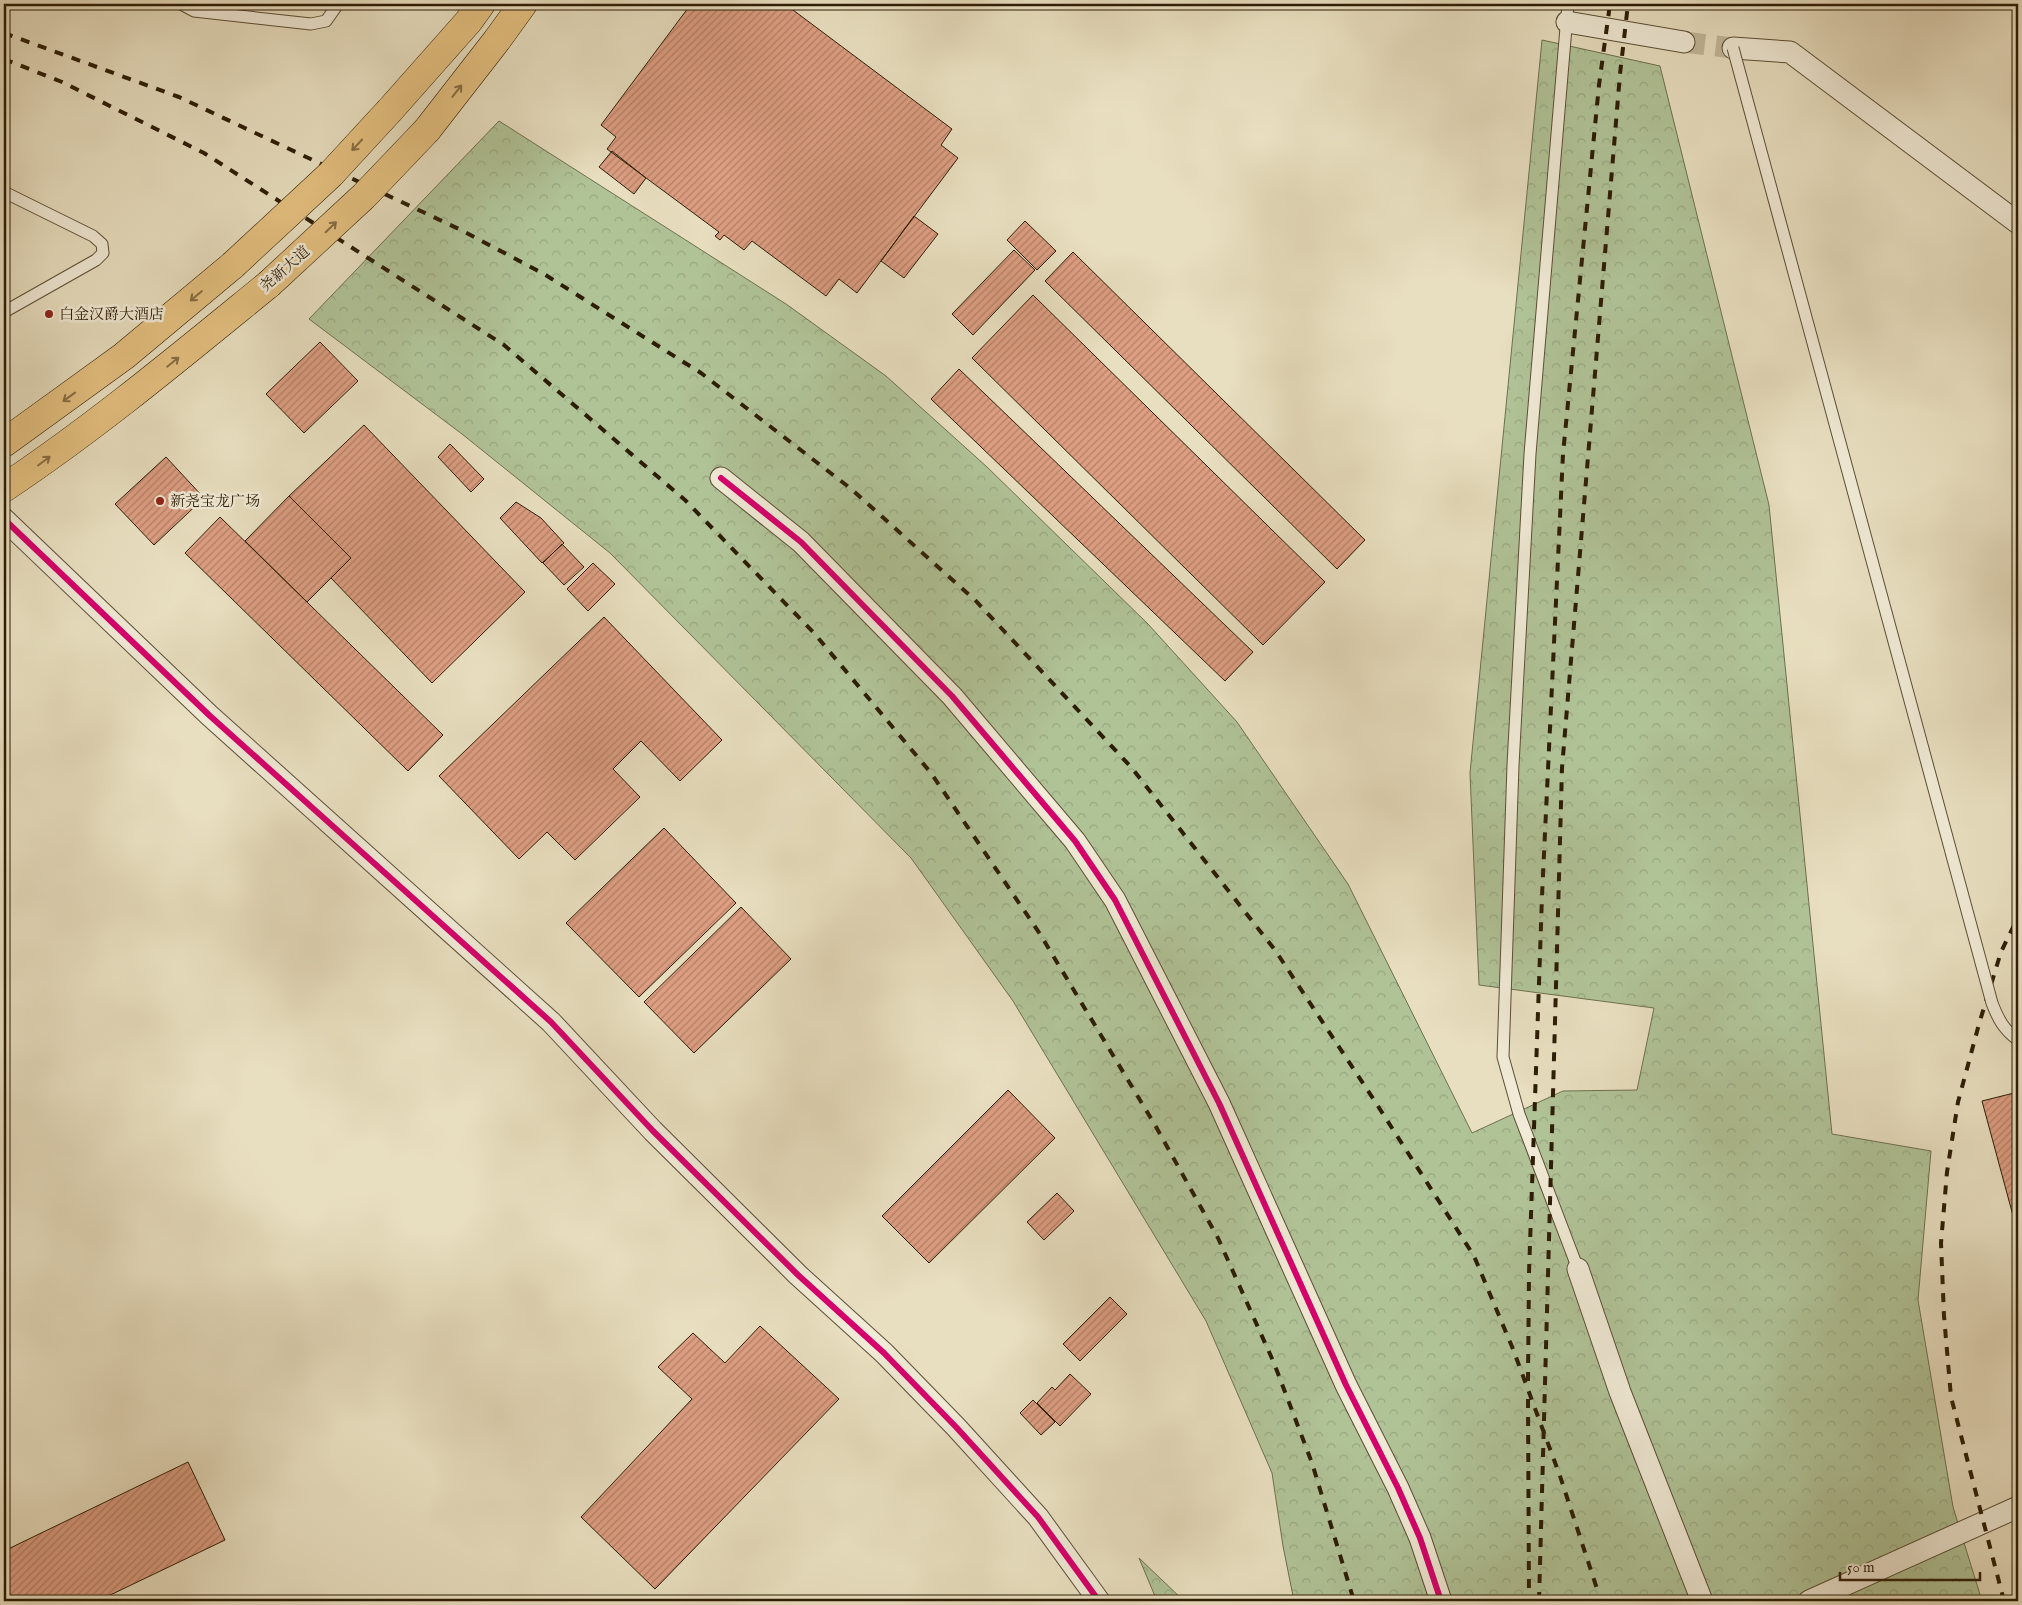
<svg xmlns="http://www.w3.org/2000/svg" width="2022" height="1605" viewBox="0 0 2022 1605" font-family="'IM FELL English','Noto Serif SC',serif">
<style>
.forest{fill:url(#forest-crowns);stroke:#6e704e}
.building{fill:url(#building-hatch);stroke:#2d1d06}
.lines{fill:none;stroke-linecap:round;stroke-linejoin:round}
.street-tunnel{stroke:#c3b89b;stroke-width:21;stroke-dasharray:21 11;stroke-linecap:butt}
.lane-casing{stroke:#5c4e34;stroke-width:13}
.street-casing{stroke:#5c4e34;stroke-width:23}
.primary-casing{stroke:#2d1d06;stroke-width:29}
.lane{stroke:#f0ead6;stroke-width:11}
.street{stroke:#f0ead6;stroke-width:21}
.primary{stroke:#e4c080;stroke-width:28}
.rail{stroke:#2d1d06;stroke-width:4;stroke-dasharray:9 9;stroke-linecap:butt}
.lane-bridge-casing{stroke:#5c4e34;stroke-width:13;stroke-linecap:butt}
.primary-bridge-casing{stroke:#2d1d06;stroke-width:29;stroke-linecap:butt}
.lane-bridge{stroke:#f0ead6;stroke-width:11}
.primary-bridge{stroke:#e4c080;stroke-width:28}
.cycleway-casing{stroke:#f0ead6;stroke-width:9}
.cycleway{stroke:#d6006c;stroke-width:6}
.oneway{stroke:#886e43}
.poi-dot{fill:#8f2418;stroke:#f0ead6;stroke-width:2}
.labels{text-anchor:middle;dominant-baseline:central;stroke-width:5;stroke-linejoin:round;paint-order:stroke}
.street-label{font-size:15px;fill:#2d1d06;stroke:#f0ead6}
.poi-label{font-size:15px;fill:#2d1d06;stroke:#f0ead6;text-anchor:start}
</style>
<defs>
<pattern id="forest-crowns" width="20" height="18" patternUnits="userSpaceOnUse" patternTransform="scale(1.25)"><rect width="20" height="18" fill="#b0c397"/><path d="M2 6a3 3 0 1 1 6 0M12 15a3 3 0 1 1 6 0" fill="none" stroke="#98a781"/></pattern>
<pattern id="building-hatch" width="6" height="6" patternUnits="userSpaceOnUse" patternTransform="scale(1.25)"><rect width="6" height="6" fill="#dd9e82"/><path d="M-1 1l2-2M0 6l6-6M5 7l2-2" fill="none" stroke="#b48068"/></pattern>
</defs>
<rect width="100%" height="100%" fill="#e8dfc0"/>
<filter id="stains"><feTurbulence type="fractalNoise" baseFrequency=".004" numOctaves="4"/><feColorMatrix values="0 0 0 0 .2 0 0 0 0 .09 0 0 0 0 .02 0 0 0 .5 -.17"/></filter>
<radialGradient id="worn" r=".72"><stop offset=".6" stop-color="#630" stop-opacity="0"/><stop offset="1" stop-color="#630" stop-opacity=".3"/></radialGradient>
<path class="forest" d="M 1542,40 L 1660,66 L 1769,505 L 1832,1134 L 1931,1151 L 1918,1300 L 1953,1507 L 1982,1601 L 1294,1601 L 1283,1546 L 1272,1473 L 1206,1321 L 1013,1001 L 911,858 L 610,553 L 462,434 L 309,319 L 499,121 L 786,304 L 886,376 L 987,467 L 1148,624 L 1237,722 L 1348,884 L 1472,1133 L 1563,1091 L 1637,1090 L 1654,1008 L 1479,985 L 1470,773 Z
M 1139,1558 L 1184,1601 L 1157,1601 Z"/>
<path class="building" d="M 691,4 L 785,4 L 952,129 L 941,145 L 958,158 L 857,293 L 839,279 L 826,296 L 752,241 L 744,250 L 724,235 L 720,240 L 715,236 L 719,232 L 607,149 L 616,137 L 601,125 Z
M 612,151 L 646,178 L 634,194 L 599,167 Z
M 914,216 L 938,234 L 904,278 L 881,261 Z
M 1025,221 L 1056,251 L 1037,270 L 1007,240 Z
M 1014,250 L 1035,270 L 973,335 L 952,314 Z
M 1073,252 L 1365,540 L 1337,569 L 1045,281 Z
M 1033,295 L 1325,582 L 1263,645 L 972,358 Z
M 320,342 L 358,381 L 304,433 L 266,394 Z
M 959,369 L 1253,652 L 1225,681 L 931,399 Z
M 364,425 L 525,592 L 432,683 L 331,578 L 351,558 L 289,496 Z
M 450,444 L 484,479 L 471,492 L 438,457 Z
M 166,457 L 204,498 L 154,545 L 115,504 Z
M 289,496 L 351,558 L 307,602 L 245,541 Z
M 516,502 L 541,518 L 564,543 L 542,563 L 500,518 Z
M 220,517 L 443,735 L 408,771 L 185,553 Z
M 562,544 L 584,567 L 564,585 L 543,563 Z
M 593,563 L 615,584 L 588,611 L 567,589 Z
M 604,617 L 722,740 L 680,781 L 641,741 L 613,769 L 640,797 L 575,860 L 547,832 L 519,859 L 439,776 Z
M 664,828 L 736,903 L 639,997 L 566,923 Z
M 741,907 L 791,959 L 694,1053 L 644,1002 Z
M 1008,1090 L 1055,1138 L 929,1263 L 882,1216 Z
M 2018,1092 L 2018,1234 L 1982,1101 Z
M 1057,1193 L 1074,1211 L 1044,1240 L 1027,1222 Z
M 1110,1297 L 1127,1314 L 1080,1361 L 1063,1344 Z
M 760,1326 L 839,1399 L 655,1589 L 581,1517 L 692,1399 L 658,1367 L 693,1333 L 725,1363 Z
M 1070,1374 L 1091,1394 L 1060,1426 L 1037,1403 L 1052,1387 L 1055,1390 Z
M 1033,1400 L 1055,1422 L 1041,1435 L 1020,1413 Z
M 188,1462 L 225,1540 L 104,1598 L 105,1601 L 4,1601 L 4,1551 Z"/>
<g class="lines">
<path class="street-tunnel" d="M 1684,42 L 1733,48"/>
<g class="lane-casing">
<path id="lane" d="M 181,4 L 194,11 L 311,24 L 326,21 L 338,4
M 1568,4 L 1530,454 L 1513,765 L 1503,1057 L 1519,1114 L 1578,1269
M 4,192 L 93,236 L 102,244 L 103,253 L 96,260 L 4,312"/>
</g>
<g class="street-casing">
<path id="street" d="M 1567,22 L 1684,42
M 1733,48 L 1790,52 L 2018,223
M 721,478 L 801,542 L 952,696 L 1075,841 L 1115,900 L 1219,1103 L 1346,1385 L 1398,1488 L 1420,1538 L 1441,1601
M 4,519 L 209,715 L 551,1022 L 653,1131 L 798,1275 L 884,1353 L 956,1427 L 1038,1517 L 1099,1601
M 1578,1269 L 1620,1392 L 1702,1601
M 1809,1601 L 2018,1507"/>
</g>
<g class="primary-casing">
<path id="primary" d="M 390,110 L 468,22 L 481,4
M 427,130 L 497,40 L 523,4
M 4,443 L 124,356 L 233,265
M 4,488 C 97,426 183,354 269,284"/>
</g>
<use href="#lane" class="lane"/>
<use href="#street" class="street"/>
<use href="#primary" class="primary"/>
<path class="rail" d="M 4,33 L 179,97 L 461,230 L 544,274 L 701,373 L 850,488 L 975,600 L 1131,767 L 1275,950 L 1376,1103 L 1474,1256 L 1513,1349 L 1560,1476 L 1601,1601
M 4,59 L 62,82 L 204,153 L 504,345 L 685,500 L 814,633 L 931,773 L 1040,934 L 1155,1125 L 1218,1238 L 1274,1363 L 1312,1463 L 1354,1601
M 1528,1381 L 1529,1273 L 1542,896 L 1563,454 L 1599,85 L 1610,4
M 1528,1399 L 1529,1601
M 1539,1601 L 1562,768 L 1620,74 L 1628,4
M 2004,1601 L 1951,1397 L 1944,1316 L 1941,1243 L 1947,1172 L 1958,1102 L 1979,1024 L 2001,952 L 2018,917"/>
<g class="lane-bridge-casing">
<path id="lane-bridge" d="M 1733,48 L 1992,1003 C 1998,1019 2004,1030 2018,1040"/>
</g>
<g class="primary-bridge-casing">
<path id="primary-bridge" d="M 233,265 L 331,174 L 390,110
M 269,284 L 364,196 L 427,130"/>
</g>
<use href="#lane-bridge" class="lane-bridge"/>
<use href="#primary-bridge" class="primary-bridge"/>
<g class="cycleway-casing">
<path id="cycleway" d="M 721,478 L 801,542 L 952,696 L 1075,841 L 1115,900 L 1219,1103 L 1346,1385 L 1398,1488 L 1420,1538 L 1441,1601
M 4,519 L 209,715 L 551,1022 L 653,1131 L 798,1275 L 884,1353 L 956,1427 L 1038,1517 L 1099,1601"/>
</g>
<use href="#cycleway" class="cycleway"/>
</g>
<defs><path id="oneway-shaft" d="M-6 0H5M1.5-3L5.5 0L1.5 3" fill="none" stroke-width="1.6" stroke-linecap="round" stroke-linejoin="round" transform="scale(1.25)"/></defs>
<g class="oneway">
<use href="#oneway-shaft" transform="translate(457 91) rotate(-52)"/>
<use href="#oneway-shaft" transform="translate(357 145) rotate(133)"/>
<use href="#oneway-shaft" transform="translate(331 227) rotate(-44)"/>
<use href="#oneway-shaft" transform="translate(196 296) rotate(140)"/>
<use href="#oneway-shaft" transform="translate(173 362) rotate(-39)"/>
<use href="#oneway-shaft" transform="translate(69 397) rotate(144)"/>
<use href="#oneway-shaft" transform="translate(44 461) rotate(-37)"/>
</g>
<g class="poi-dot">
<circle cx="49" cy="314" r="5"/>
<circle cx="160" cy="501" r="5"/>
</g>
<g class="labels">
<g class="street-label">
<text transform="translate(285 269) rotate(-41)">尧新大道</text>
</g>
<g class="poi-label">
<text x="59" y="314">白金汉爵大酒店</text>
<text x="170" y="501">新尧宝龙广场</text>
</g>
</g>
<rect width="2022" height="1605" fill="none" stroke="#e8dfc0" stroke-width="20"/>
<rect x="5" y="5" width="2012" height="1595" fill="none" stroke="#2d1d06" stroke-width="2.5"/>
<rect x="10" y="10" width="2002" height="1585" fill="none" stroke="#2d1d06"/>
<path d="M1840 1572v8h140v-8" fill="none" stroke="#2d1d06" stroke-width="2.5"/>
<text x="1847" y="1572" font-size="15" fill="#2d1d06" stroke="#f0ead6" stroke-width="4" paint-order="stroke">50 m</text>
<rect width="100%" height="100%" filter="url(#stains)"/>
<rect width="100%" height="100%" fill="url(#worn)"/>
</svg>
